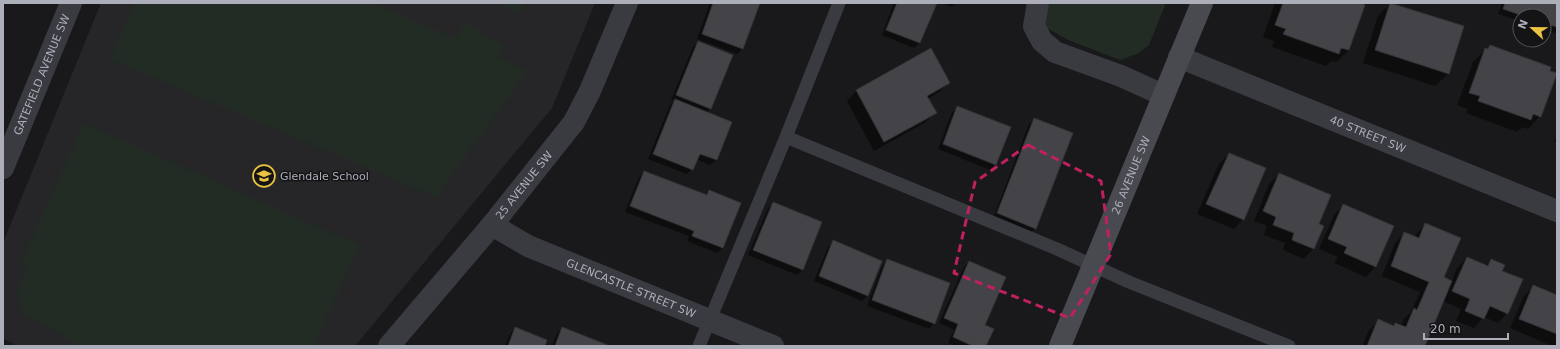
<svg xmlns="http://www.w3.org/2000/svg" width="1560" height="349" viewBox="0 0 1560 349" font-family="'DejaVu Sans',sans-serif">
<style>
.built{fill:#262528}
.green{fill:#232b25}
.shadow{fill:#0007}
.building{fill:#444448;stroke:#343337}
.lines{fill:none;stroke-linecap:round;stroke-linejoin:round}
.lane{stroke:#3a3b40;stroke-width:13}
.street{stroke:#3a3b40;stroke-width:22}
.secondary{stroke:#494a50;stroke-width:22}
.marked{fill:none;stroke:#c12060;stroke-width:3;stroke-dasharray:8 5;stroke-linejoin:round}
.labels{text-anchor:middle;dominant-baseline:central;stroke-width:3;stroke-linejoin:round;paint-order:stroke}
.street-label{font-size:11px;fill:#acafba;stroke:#141416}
.poi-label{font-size:11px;fill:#acafba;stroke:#141416;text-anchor:start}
</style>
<rect width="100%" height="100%" fill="#19191b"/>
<path class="built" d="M 101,3 L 595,3 L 552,108 L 355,346 L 17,346 L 3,338 L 3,243 Z"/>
<path class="green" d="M 134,3 L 373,3 L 455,38 L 466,22 L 503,46 L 497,56 L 528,71 L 436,197 L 110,60 Z
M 496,3 L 525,3 L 520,14 Z
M 1049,3 L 1166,3 L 1149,45 L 1137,54 L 1120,60 L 1068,40 L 1045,27 Z
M 84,123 L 359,245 L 314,346 L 80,346 L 24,314 L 16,294 L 27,269 L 20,265 Z"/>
<path class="shadow" d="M 710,3 L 759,3 L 742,49 L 737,54 L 697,39 Z
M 894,3 L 936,3 L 920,43 L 914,48 L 882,35 Z
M 943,3 L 956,3 L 952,7 Z
M 1275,3 L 1358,3 L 1364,5 L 1349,50 L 1336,62 L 1331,61 L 1326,66 L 1272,47 L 1274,41 L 1263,37 Z
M 1391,3 L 1463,27 L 1448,74 L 1435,86 L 1363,63 L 1378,16 Z
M 1502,3 L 1557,3 L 1557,34 L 1544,29 L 1544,16 L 1520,16 L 1520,21 L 1498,14 Z
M 698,42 L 731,56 L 710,109 L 706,113 L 731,122 L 716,160 L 710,165 L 696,159 L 692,169 L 687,174 L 648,159 L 670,105 L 674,101 L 671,100 L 693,47 Z
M 1490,47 L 1540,116 L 1528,129 L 1522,127 L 1517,132 L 1466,113 L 1468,109 L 1457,105 L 1473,62 L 1486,49 L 1487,50 Z
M 931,50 L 949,83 L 939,92 L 928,99 L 935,112 L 926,122 L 874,151 L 847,101 L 856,91 Z
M 958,107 L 995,164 L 990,170 L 938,149 L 952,112 Z
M 1035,119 L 1035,228 L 1030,233 L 993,219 L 1029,124 Z
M 1557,136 L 1557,143 L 1554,142 Z
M 1229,154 L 1243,219 L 1234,229 L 1197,214 L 1219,164 Z
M 644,172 L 706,196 L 710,192 L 722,248 L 717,253 L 687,241 L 689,236 L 625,212 L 639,177 Z
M 1279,174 L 1318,224 L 1323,226 L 1313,249 L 1304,259 L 1283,250 L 1285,243 L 1264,235 L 1267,226 L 1254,221 L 1269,184 Z
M 773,203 L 802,270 L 797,275 L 748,255 L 768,208 Z
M 1343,205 L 1393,227 L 1375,267 L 1366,277 L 1334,263 L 1338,257 L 1319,249 L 1334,215 Z
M 1425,224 L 1443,278 L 1452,281 L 1457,268 L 1467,258 L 1486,266 L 1491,260 L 1501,271 L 1507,313 L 1498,323 L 1484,317 L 1474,328 L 1456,321 L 1461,309 L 1443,301 L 1424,346 L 1362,346 L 1369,330 L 1378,321 L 1393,326 L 1395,324 L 1401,326 L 1404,319 L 1411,312 L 1420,292 L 1382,276 L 1395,243 L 1405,233 L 1414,237 Z
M 833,242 L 867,296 L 862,301 L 814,281 L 828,247 Z
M 888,261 L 934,323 L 929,329 L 867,306 L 882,266 Z
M 969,262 L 983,325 L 985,346 L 956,346 L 948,343 L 954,330 L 939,323 L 964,267 Z
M 1534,286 L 1557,296 L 1557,346 L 1552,346 L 1510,328 L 1524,296 Z
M 515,328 L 544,346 L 505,346 L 510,334 Z
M 563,328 L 607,346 L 552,346 L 557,333 Z"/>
<path class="building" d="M 713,3 L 760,3 L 743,49 L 702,34 Z
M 897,3 L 937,3 L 920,43 L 886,30 Z
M 1283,3 L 1361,3 L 1365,5 L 1349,50 L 1341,48 L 1339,54 L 1283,34 L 1286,29 L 1275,25 Z
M 1390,3 L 1464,26 L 1449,74 L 1375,50 Z
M 1505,3 L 1557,3 L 1557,27 L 1544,23 L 1544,16 L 1524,16 L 1503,9 Z
M 698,41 L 733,55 L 711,109 L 676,95 Z
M 1490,45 L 1551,67 L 1550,71 L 1557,73 L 1541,117 L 1533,114 L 1531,120 L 1478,101 L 1480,96 L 1469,93 L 1485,48 L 1488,49 Z
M 931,48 L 950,83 L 927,96 L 937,113 L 884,142 L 856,90 Z
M 675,99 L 732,122 L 717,160 L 700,154 L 693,170 L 653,154 Z
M 957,106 L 1011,127 L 996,165 L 943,144 Z
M 1034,118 L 1073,133 L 1036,229 L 997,213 Z
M 1229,153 L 1266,168 L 1244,220 L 1206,204 Z
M 644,171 L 707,195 L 709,190 L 741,203 L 723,248 L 692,236 L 694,231 L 630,206 Z
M 1279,173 L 1331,195 L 1319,224 L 1324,226 L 1314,249 L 1292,240 L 1294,233 L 1273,225 L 1276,217 L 1263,211 Z
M 773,202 L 822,222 L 803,270 L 753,250 Z
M 1343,204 L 1394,226 L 1376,267 L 1344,253 L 1347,247 L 1328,239 Z
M 1425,223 L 1461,238 L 1444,277 L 1452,281 L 1425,346 L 1367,346 L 1378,319 L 1394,326 L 1395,323 L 1406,327 L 1414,308 L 1417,310 L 1429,282 L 1391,266 L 1404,232 L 1419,238 Z
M 833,240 L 882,261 L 868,296 L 819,276 Z
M 1467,257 L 1488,266 L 1491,259 L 1505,265 L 1502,271 L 1523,279 L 1508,314 L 1490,306 L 1484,319 L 1465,311 L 1470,299 L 1452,291 Z
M 887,259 L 950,283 L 935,324 L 872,300 Z
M 969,261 L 1006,277 L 985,325 L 994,329 L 986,346 L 973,346 L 953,337 L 958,324 L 944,318 Z
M 1533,285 L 1557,295 L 1557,334 L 1519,319 Z
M 515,327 L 547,340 L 545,346 L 508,346 Z
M 562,327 L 610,346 L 555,346 Z"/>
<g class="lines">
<path class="lane" d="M 786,137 L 1057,249 L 1129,282 L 1289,346
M 699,346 L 786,137 L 839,3"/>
<g class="street">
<path d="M 1038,3 L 1034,26 L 1042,41 L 1055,52 L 1121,76 L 1163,95"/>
<path id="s1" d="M 1179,57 L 1557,211"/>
<path id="s2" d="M 3,168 L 71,3"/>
<path id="s3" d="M 492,225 L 528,246 L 773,346"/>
<path id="s4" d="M 389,346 L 492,225 L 574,122 L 590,91 L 627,3"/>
</g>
<path class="secondary" id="s5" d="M 1060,346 L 1202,3"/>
</g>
<path class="marked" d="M 1028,145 L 1101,181 L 1111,254 L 1070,318 L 954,273 L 975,182 Z"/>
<defs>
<g id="school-ring" transform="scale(1.15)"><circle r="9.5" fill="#141416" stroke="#eac343" stroke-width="1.5"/><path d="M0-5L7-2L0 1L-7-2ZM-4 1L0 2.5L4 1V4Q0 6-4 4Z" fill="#eac343"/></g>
</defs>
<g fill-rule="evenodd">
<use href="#school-ring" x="264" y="176"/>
</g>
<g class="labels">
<g class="street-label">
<text stroke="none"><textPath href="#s2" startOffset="101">GATEFIELD AVENUE SW</textPath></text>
<text stroke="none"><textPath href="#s1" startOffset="204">40 STREET SW</textPath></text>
<text stroke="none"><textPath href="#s5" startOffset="185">26 AVENUE SW</textPath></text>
<text stroke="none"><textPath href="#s4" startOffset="210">25 AVENUE SW</textPath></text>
<text stroke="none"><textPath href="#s3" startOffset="153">GLENCASTLE STREET SW</textPath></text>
</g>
<g class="poi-label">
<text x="280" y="176">Glendale School</text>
</g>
</g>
<rect width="1560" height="349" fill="none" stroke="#acafba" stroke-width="8"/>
<g transform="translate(1532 28) rotate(292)"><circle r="19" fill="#141416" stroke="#515258"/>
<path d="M0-3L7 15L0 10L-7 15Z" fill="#eac343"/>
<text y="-6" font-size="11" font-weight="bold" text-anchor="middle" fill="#acafba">N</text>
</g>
<path d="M1424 333v6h84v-6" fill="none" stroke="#acafba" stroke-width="2"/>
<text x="1430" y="333" font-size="12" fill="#acafba" stroke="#141416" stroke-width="3" paint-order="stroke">20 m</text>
</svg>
